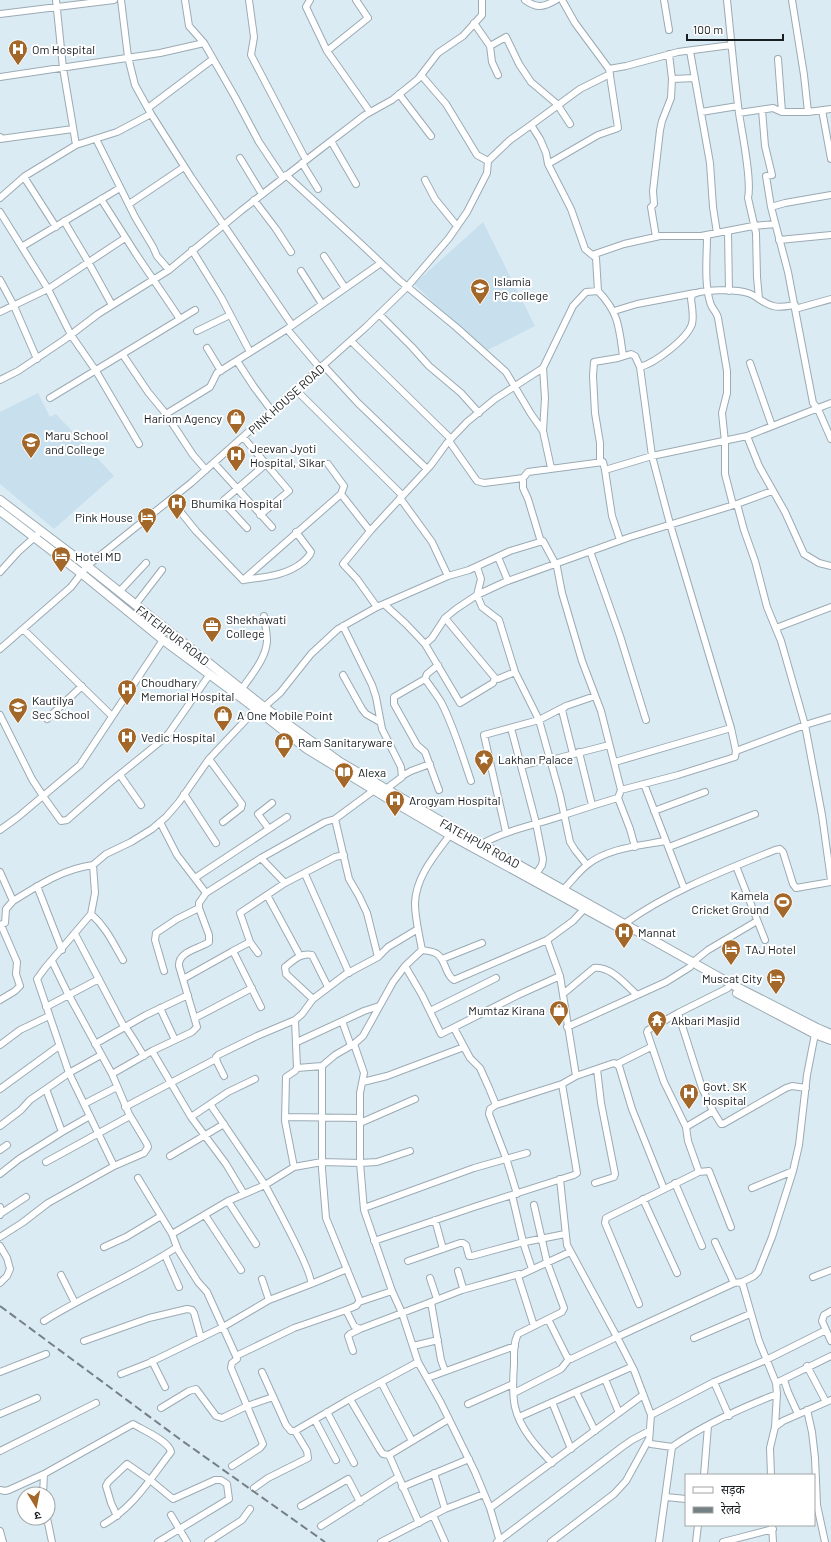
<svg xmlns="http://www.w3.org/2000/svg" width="831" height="1542" viewBox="0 0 831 1542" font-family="Barlow,'Noto Sans Devanagari',sans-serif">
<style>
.built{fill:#c8e0ed}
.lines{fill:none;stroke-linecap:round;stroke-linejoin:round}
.street-casing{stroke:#9baab3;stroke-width:8}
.secondary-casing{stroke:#9baab3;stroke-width:10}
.street{stroke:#fff;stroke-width:6}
.secondary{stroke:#fff;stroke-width:8}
.rail{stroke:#758085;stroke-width:2;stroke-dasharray:8 4;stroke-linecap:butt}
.labels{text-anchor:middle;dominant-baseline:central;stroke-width:4;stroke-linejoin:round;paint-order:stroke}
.poi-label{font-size:12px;fill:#171d20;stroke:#fff;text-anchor:start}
.street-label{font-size:12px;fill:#171d20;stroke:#fff}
</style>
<rect width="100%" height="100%" fill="#dbebf4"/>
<path class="built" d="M 483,222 L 535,326 L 484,352 L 414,284 Z
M 38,393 L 50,417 L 56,414 L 114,476 L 54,529 L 0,484 L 0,412 Z"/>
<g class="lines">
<g class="street-casing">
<path id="street" d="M 56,0 L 63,68 L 76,145
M 121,0 L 128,57 L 135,85 L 151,114 L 191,177 L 292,325
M 185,0 L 189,26 L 204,43 L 235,97 L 259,142 L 283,178
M 249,0 L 254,37 L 251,55 L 306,160
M 310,0 L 306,7 L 327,51 L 370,112
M 525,0 C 537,9 544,7 556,0
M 664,0 L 669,30
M 727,0 C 731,38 734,75 739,113 C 742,133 752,180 748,198 L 756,233 L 757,277 L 759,299
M 792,0 L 804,75 L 808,112
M 0,14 L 114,0
M 474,23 L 490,46 L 506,37 L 519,64 L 531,82 L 557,104 L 570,124
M 490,46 L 492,62 L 498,75
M 327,51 L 368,18 L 356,0
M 690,51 L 710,163 L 713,207 L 717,233
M 669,54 L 672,79
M 778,59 L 782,112
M 609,69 L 626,66 L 678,52 L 731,45
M 421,75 L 446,104 L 477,155 L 488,161
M 0,77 L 160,53 L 204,43
M 399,94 L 431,136
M 148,108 L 213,59
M 762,110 L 765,146 L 772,175 L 766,176 L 771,207 L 788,272 L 795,309 L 813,403 L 818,409 L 831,439
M 822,110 L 831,159
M 701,112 L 738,106
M 739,113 L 773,108 L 782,112 L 808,112 L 831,109
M 531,125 L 580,89 L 610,74
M 0,137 L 0,139 L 73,129
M 96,139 L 135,217 L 153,247 L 157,256 L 169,270
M 331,141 L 356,184
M 240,158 L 262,194
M 302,163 L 318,189
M 548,164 L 598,135 L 618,128 L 609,69 L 575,23 L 562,0
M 286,175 L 361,244 L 399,280 L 456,327 L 506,372 L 531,414 L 543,431
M 24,177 L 56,227
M 425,180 L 435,199 L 457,226
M 0,198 L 25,176 L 76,145 L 117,132 L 151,114
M 101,199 L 136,254 L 180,319
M 254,200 L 276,229 L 291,252
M 129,204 L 184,167
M 771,207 L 785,203 L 831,195
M 0,212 L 48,289 L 71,335 L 96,371 L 139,444
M 64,221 L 86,258 L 112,305
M 728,231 L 729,291
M 707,235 C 707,257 704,281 710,302 C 711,308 717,312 718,318 L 727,371 L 727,393 L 722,413 L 725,442 L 725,474 L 733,505
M 656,237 L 651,207 L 654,204 L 653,191 L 660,130 L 662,121 L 671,98 L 672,79 L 695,78
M 779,240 L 831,235
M 23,246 L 120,188
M 192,250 L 221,297 L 250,352
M 592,255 L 624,244 L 660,236 L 701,236 L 753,226 L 775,224
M 324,256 L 345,288
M 301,271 L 322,304
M 0,280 L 14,306 L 37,359
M 795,309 L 831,299
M 614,311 L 637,304 L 695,293
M 0,312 L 48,289 L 125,238
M 379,314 L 412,347 L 429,366 L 461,393 L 479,413
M 287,329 L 320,368
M 197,331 L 230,315
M 351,341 L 451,439
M 207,348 L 221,371
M 123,355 L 148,392 L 166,414 L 193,455 L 206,470
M 237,361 L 254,387 L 272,411
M 750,363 L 772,426
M 323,365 L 358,403 L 427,469
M 640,367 C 655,363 687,339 692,324 C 694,316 692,307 691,299 L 692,295 C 701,289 737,289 748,293 C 757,296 764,304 773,306 C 780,308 788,306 795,305
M 0,380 L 18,371 L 64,340 L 98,314 L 169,270 L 242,210 L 318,151 L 365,115 L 392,100 L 418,79 L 438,53 L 463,36 L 482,15 L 482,0
M 296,390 L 402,495
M 50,398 L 195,310
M 166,414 L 210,387 L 217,373 L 287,329 L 381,263
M 747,436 L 759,466 L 785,512 L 804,554 L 819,563 L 831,566
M 243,437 L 289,491 L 260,515
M 449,441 L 477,481 L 484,483 L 523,478
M 600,462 L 600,443 L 595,413 L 593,376 L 594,362 L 618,358 L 631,354 L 635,356 L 640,367 L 652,456 L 670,524 L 731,728 L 736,751 L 735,757 L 678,775 L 621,790
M 214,463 L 272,527
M 551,468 L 543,431 L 545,398 L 543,368 L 573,306 L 586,292 L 598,291 C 619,313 619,327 623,356
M 605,470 L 612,516 L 620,540
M 341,494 L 370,531
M 400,498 L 432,542 L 448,576
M 171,500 L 196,531 L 243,580
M 737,504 L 744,530 L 755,561 L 767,607 L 781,641 L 805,725 L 822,815 L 831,880
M 247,528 L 224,503 L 224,500 L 267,463
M 541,542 L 528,499 L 523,488 L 523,478 L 528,472 L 603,462 L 605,470 L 652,456 L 747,436 L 831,403
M 590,551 L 620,636 L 646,720
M 498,557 L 508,581
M 477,567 L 481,579 L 477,595 L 482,607 L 499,620 L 515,672 L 539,720 L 560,795 L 570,842 L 575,850 L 587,865
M 0,572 L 18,552 L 37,535
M 243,580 L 341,494 L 344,486 L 328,464
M 243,580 C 264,577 286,576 303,562 C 306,559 310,556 311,552 L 296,532
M 119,592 L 146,563
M 384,604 L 406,624 L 425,644 L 432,638 L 445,618 L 456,609 L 477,595 L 505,582 L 630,537 L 737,504 L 772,491
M 135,605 L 162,570
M 377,607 L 357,579 L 343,564 L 371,530 L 431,465 L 447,443 L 467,422 L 495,399 L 543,368
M 445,618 L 495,678 L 498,679 L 515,672
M 343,626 L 372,685 L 376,697 L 382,729 L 401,767 L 402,777 L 386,789
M 776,628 L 831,607
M 23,629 L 112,716
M 163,640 L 80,765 L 43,796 L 61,821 L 67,820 L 108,784 L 161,741 L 169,733 L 210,674
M 425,644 L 460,703 L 493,683 L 495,678
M 0,649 L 71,587 L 87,566 L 191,483 L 366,327 L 407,287 L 449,238 L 467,212 L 487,173 L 488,161 L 510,140 L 531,125 L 540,139 L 546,153 L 548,164 L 571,209 L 585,249 L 596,258 L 598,291
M 438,665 L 427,674 L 425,679 C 430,686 436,694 441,702 C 454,727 462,755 471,781
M 343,675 L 362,709 L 366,714 L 380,722
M 425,679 L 394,697 L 394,704 L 417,745 L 425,752 L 439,790
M 242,689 C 251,675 266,659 267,641 C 267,633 265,624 264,616
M 264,707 L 280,693 L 311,654 L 338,629 L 377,607 L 448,576 L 469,570 L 510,551 L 543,541 L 557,567 L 562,593 L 582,661 L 601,711 L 621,790 L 618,798 C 600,803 582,809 564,815 C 537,825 508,829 482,844
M 0,715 L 32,779 L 43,796 L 18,817 L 0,830
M 47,719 L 82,686
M 511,728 L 536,823 L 543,859 L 542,865 L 536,874
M 736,751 L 805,725 L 831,717
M 579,752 L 592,805
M 573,754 L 562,710 L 566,706 L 595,696
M 209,759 L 242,804 L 241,808 L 223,822
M 551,760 L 609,745
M 615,762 L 731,728
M 521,766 L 551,758
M 120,775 L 141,805
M 402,776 L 411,771 L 430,764
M 644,784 L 684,888
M 184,794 L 216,843
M 618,798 L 630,829 L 635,847
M 654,811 L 705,792
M 160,822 L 177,855 L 206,893
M 269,829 L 258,814 L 272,803
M 506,832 L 484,735 L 539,720 L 566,706
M 669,847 L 755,814
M 261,858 L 285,883
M 736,866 L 765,940
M 0,872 L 13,901 L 6,909 L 5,923 L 0,925
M 305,874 L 349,973
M 195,878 L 287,817
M 37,886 L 62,950
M 563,890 C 571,882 578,872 587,865 C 608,848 639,846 665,841
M 267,895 L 300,956
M 13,901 C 39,885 63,869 93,865
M 91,914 C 106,927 113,943 123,960
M 624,924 C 670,891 723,871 775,850 L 780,849 L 783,852 L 793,884 L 796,888 L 831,882
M 75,934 L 123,1025 C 128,1028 139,1049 144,1056
M 250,942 L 258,953
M 422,950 C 427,951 433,951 437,954 C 446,960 445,975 454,980 L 547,940
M 378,957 L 388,947 L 418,929
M 442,959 L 482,943
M 693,962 L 708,950 L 757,921
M 405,966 L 422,995 L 441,1034 L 518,995 L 560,976
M 164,971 L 155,940 L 156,933 L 177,919 L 199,908
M 183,979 L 233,951
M 563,994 L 594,968 C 611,966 626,985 637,995
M 313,999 L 286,974 L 285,967 C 293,961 301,952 312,955 L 328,987
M 0,1000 L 15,991 L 20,986 L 16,974 L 17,962 L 1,925
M 46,1007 L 99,979
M 261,1007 L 233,951 L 250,942 L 240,913 L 285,883 L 335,857 L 344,855
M 160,1008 L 175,1040
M 430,1011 L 496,978
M 678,1013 L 702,1088 L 713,1111 L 686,1127 L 688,1141 L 699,1172 L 709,1171 L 731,1227
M 195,1018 L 252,988
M 342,1021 L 351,1046
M 567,1027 L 666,982 L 690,967
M 454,1028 L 470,1058 L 480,1068 L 489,1088 L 496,1105
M 297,1042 L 364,1011 L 379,1006
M 95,1044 L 146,1015 L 188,995
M 354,1044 L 364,1073 L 360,1093 L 360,1163 L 364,1210 L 392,1291 L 402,1313 L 418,1362 L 441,1403 L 475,1472 L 490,1508 L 500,1542
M 0,1045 L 20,1030 L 49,1016
M 152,1051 L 191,1117 L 226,1164 L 244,1194
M 617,1064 L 651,1047
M 297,1068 L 322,1066
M 112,1074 L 152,1051 L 192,1032 L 197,1027 L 179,966 C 178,951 199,949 209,942 L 209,935 L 199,908 L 199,903 L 206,893 L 261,858 L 325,822 L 335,819
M 224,1076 L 217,1062 L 216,1057 L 218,1055 L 257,1036 L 295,1020
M 576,1076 L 614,1063 L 619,1066 L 632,1109 L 664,1189
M 363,1082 L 387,1076 L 464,1047
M 0,1089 L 59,1046
M 84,1104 L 117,1087
M 125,1107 L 216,1059
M 713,1111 L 721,1124 L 723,1124 L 786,1088 L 792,1086 L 806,1088
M 191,1117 L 228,1092 L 255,1079
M 285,1117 L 360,1118
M 360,1123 L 415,1099
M 0,1126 L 21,1110 L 30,1100 L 46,1089
M 686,1127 L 664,1082 L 647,1032 L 648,1030 L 678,1013 L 728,988
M 62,1132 L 90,1116
M 0,1150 L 7,1145
M 170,1156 L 224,1124
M 46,1162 L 130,1116
M 114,1166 L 69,1073 L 37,979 L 45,968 L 91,914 L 95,893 L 93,865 L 106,854 L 131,842 L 152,829 L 166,817 L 179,802 L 209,759 L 256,709
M 294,1167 L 322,1162 L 360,1163 L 377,1162 L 410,1151
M 0,1174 L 19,1159 L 62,1132 L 46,1089 L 69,1073 L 101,1055
M 138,1178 L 172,1234 L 178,1250 L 198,1282 L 207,1292 L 236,1356 L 237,1359 L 232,1363 L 231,1368 L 263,1444 L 260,1448 L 232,1466
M 560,1179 L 567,1245 L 617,1337 L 734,1283 L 742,1282
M 595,1183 L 614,1177 L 615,1174 L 601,1103 L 597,1069
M 675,1183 L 702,1246
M 752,1188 L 793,1171
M 517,1194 L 506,1158 L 489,1114 L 490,1109 L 496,1105 L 562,1084
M 512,1195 L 523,1242 L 532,1269
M 643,1199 L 677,1273
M 228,1201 L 256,1244
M 534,1205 L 547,1262 L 564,1308 L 562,1312 L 548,1319
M 0,1207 L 1,1211 L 0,1215
M 364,1208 L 474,1168 L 527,1153
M 0,1214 L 26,1197
M 205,1215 L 241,1270
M 435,1220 L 443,1249
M 172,1234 L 228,1201 L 265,1185 L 210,1104
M 0,1237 L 22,1223 L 48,1203 L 114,1166 L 144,1153 L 148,1147 L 147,1144 L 129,1114 L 112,1074 L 66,990 L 52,961
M 374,1241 L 474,1207 L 574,1175 L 577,1173 L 562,1084 L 576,1076 L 560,976 L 547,940 L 573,921 L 585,908
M 715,1242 L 734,1283
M 0,1246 L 7,1258 L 10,1269 L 7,1276 L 0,1283
M 104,1247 L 126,1237 L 161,1216
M 165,1255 L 179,1287
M 408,1261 L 460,1243 L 463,1243 L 466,1245 L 469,1256 L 472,1256 L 520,1243 L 565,1234
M 61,1275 L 75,1303
M 813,1277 L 831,1270
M 430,1278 L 437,1299
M 262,1279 L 269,1300
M 311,1284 L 347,1269
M 462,1290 L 519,1274
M 359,1302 L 392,1291
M 431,1302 L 462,1290 L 463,1288 L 458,1271
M 639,1304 L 605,1223 L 606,1218 L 699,1172
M 831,1311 L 824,1315 L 822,1321 L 831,1341
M 44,1321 C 87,1294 135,1275 177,1247
M 534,1326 L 518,1276 L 570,1252
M 694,1338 L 750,1314
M 84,1341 L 149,1318 L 187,1309 L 192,1310 L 194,1313 L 201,1338
M 413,1346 L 438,1340
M 353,1351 L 348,1336 L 350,1334 L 360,1329
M 236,1356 L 294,1328 L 346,1310
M 152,1361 L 165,1387
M 807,1366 L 826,1402
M 445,1371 L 441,1360 L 431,1302 L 360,1329 L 354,1326 L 346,1310 L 356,1306 L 359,1302 L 359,1299 L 326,1218 L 322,1169 L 322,1066 L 335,1055 L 354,1044 L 363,1036 L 393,982 L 405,966 L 422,950 C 419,934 415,918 415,903 C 416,875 437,853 452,832
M 0,1372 L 46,1354
M 262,1372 L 286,1425 L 291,1431 L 295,1431 L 348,1400 L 418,1362
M 121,1374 L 149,1363 L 223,1327 L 269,1300 L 311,1284 C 313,1272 273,1200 265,1185 L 294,1167 L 285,1121 L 286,1077 L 295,1071 L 297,1068 L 295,1020 L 302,1014 L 313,999 L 346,974 L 378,957 L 367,913 L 359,896 L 349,879 L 335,819 L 377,788
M 427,1378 L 515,1346
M 605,1379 L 619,1413
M 784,1380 L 788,1392 L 798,1414
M 381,1382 L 412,1441
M 714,1382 L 729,1416
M 776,1383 L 831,1356
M 576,1392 L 595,1431
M 514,1393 L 561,1369 L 569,1359
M 350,1399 L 380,1450 L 383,1454 L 389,1455
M 552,1402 L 571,1449
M 468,1404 L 513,1384
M 161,1408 L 189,1391 L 196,1389 L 216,1416 L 222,1418 L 247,1406 L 273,1397
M 807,1410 L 812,1432 L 815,1458 L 817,1505 L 825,1542
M 327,1412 L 354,1463
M 0,1414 L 37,1398
M 651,1415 L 714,1382 L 766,1360 L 826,1330
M 519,1417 L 629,1368 L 632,1368 L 634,1370 L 651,1415 L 649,1442 L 651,1444 L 672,1447
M 315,1420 L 336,1460
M 775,1427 L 783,1421 L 831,1400
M 0,1451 L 96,1403
M 552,1463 C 537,1447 520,1429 515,1407 C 512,1394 513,1378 514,1364 C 514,1354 513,1343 518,1334 L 548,1319 L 567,1357 L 571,1359 L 617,1337 L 634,1370
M 434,1473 L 445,1509
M 704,1475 L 708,1426
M 771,1475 L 770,1448 L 775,1427 L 777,1394
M 402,1487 L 469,1459
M 254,1488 L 268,1478 L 308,1458 L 307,1451 L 295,1431
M 0,1490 L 5,1491 L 9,1490 L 44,1474
M 43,1494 L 44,1474 L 133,1424 C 143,1430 169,1441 171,1452 C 150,1479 134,1507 104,1524
M 666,1497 L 686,1499
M 301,1506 L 348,1479 L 360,1502
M 490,1508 L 643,1395
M 171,1515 L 187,1542
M 433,1515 L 445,1542
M 117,1516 L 111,1503 L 106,1486 L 108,1482 L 127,1464 L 150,1480 L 173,1499 L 215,1480 L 221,1480 L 227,1484 L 229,1499 L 158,1542
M 47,1518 L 52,1542
M 419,1523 L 389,1455 L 449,1419
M 772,1525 L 773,1542
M 321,1526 L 398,1477
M 0,1531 L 3,1542
M 208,1542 L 242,1520 L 250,1509
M 381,1542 L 445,1509 L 484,1494
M 497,1542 L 622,1447 L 632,1440 L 649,1431
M 551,1542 L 614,1494 L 626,1481 L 649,1439
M 659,1542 L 672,1447 C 703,1425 741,1408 777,1394 L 776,1383 L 759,1341 L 742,1282 L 754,1276 L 758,1272 L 772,1237 L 793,1171 L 799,1145 L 807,1075 L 815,1034
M 696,1542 L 698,1525
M 723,1542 L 773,1529"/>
</g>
<g class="secondary-casing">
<path id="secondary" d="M 0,500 L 87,566 L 264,707 L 340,762 L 446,824 L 733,985 L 817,1028 L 831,1034
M 0,511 L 81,573 L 163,640 L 247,702 L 307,749 L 387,798 L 450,835 L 629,933
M 737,993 L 815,1034 L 831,1040"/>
</g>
<use href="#street" class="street"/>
<use href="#secondary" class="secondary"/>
<path class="rail" d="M 0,1306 L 181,1440 L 325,1542"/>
</g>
<defs>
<g id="hospital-pin" transform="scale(1)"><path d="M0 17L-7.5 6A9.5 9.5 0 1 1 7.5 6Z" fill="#a36829" stroke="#fff"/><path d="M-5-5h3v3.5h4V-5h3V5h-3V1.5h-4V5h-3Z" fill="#fff"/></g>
<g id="university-pin" transform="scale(1)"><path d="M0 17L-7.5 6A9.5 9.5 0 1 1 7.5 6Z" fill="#a36829" stroke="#fff"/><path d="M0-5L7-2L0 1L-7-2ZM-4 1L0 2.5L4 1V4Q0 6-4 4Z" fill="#fff"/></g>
<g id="shop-pin" transform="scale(1)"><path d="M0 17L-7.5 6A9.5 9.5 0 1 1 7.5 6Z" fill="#a36829" stroke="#fff"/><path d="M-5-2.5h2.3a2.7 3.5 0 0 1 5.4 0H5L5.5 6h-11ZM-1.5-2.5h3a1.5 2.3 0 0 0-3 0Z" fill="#fff"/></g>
<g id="hotel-pin" transform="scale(1)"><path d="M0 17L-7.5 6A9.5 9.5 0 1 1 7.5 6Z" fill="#a36829" stroke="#fff"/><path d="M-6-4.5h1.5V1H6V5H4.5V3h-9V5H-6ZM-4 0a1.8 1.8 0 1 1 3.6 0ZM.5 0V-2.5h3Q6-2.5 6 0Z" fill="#fff"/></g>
<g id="office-pin" transform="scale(1)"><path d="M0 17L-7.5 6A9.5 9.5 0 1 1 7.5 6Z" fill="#a36829" stroke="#fff"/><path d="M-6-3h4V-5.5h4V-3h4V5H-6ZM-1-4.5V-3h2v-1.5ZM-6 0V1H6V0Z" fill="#fff"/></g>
<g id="school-pin" transform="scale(1)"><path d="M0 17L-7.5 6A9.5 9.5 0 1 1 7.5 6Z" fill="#a36829" stroke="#fff"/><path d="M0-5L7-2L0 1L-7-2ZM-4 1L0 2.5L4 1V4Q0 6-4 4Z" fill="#fff"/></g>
<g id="sight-pin" transform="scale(1)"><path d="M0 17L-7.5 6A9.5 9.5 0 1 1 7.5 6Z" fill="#a36829" stroke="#fff"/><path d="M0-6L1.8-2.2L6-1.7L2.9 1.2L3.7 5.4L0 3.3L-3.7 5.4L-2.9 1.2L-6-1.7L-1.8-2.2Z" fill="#fff"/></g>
<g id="library-pin" transform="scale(1)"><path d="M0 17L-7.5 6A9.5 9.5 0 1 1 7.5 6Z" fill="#a36829" stroke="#fff"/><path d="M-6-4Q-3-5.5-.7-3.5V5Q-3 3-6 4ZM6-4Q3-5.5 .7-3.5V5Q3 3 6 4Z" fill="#fff"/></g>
<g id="stadium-pin" transform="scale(1)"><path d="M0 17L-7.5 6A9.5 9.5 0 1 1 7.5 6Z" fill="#a36829" stroke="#fff"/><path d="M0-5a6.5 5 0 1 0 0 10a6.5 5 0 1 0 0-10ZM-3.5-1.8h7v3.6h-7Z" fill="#fff"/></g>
<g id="temple-pin" transform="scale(1)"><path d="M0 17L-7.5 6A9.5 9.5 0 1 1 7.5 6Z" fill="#a36829" stroke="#fff"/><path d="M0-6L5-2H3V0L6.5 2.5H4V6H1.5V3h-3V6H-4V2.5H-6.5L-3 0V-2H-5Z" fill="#fff"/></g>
</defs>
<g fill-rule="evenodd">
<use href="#hospital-pin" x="18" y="49"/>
<use href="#university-pin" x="480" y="288"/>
<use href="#shop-pin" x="236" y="418"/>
<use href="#university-pin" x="31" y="442"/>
<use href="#hospital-pin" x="236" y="455"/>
<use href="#hospital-pin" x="177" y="503"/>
<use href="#hotel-pin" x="147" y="517"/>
<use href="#hotel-pin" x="61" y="556"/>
<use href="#office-pin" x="212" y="626"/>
<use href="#hospital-pin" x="127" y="689"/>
<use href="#school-pin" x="18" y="707"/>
<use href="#shop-pin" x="223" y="715"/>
<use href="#hospital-pin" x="127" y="737"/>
<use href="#shop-pin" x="284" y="742"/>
<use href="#sight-pin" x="484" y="759"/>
<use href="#library-pin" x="344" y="772"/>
<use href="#hospital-pin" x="395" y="800"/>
<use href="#stadium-pin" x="783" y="902"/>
<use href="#hospital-pin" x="624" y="932"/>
<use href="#hotel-pin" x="731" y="949"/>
<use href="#hotel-pin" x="776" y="978"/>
<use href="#shop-pin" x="559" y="1010"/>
<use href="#temple-pin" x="657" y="1020"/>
<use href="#hospital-pin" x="689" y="1093"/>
</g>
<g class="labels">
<g class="poi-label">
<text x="32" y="49">Om Hospital</text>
<text x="494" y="281">Islamia<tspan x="494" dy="14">PG college</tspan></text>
<text x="222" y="418" text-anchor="end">Hariom Agency</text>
<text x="45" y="435">Maru School<tspan x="45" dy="14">and College</tspan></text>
<text x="250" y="448">Jeevan Jyoti<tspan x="250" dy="14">Hospital, Sikar</tspan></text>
<text x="191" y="503">Bhumika Hospital</text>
<text x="133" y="517" text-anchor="end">Pink House</text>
<text x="75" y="556">Hotel MD</text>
<text x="226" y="619">Shekhawati<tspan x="226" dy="14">College</tspan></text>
<text x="141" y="682">Choudhary<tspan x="141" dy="14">Memorial Hospital</tspan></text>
<text x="32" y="700">Kautilya<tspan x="32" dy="14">Sec School</tspan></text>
<text x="237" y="715">A One Mobile Point</text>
<text x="141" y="737">Vedic Hospital</text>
<text x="298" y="742">Ram Sanitaryware</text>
<text x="498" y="759">Lakhan Palace</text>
<text x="358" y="772">Alexa</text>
<text x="409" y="800">Arogyam Hospital</text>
<text x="769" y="895" text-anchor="end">Kamela<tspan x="769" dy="14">Cricket Ground</tspan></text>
<text x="638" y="932">Mannat</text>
<text x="745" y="949">TAJ Hotel</text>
<text x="762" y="978" text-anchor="end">Muscat City</text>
<text x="545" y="1010" text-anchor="end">Mumtaz Kirana</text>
<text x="671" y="1020">Akbari Masjid</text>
<text x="703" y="1086">Govt. SK<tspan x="703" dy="14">Hospital</tspan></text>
</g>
<g class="street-label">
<text transform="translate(286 399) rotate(-42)">PINK HOUSE ROAD</text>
<text transform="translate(173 635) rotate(38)">FATEHPUR ROAD</text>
<text transform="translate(480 843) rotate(29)">FATEHPUR ROAD</text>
</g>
</g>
<rect x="685" y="1474" width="130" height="52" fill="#ffffff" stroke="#a2a5a6"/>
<rect x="693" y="1487" width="20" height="6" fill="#ffffff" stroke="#a2a5a6"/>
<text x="721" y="1494" font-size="12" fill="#171d20">सड़क</text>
<rect x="693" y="1507" width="20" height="6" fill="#758085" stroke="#a2a5a6"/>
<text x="721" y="1514" font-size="12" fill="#171d20">रेलवे</text>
<g transform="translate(36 1506) rotate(170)"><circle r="19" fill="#ffffff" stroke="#a2a5a6"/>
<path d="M0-3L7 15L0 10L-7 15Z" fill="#a36829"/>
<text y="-6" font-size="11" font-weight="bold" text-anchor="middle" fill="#171d20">उ</text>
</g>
<path d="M687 34v6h96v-6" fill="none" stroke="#171d20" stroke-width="2"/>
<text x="693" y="34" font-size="12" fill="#171d20" stroke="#ffffff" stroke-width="3" paint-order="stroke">100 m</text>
</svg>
